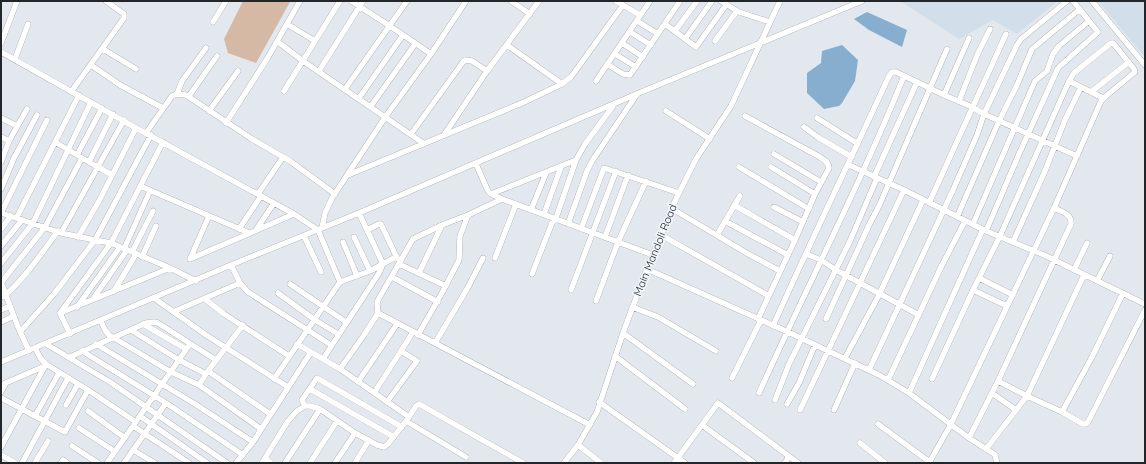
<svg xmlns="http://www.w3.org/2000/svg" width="1146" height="464" viewBox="0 0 1146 464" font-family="Quicksand,sans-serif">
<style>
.built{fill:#d2dee9}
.green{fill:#d6b9a5}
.water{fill:#87aecf}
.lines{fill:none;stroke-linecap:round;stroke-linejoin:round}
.minor-casing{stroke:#949a9f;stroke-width:6}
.minor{stroke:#fff;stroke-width:5.5}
.labels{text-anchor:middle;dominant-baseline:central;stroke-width:3.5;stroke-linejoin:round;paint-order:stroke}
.street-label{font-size:11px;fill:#232628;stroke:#eff5fb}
</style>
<rect width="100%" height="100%" fill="#e2e8ed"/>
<path class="built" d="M 900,1 L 1058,1 L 1017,34 L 993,20 L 959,39 Z
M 1098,1 L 1145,1 L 1145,57 Z"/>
<path class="green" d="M 243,1 L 290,2 L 256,63 L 228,53 L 224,39 Z"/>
<path class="water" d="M 867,12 L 907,30 L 902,47 L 869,30 L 854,19 Z
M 842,45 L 858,60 L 855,81 L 842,103 L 839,106 L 824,109 L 807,93 L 807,73 L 821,63 L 822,51 Z"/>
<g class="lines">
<g class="minor-casing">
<path id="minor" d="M 351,1 L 390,26 L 431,54
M 511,1 L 530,14
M 616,1 L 640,15
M 721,1 L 739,12 L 770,22
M 1092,1 L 1145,65
M 637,21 L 658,34
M 213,22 L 226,1
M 287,24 L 315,41
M 665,24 L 696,47 L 726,5
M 675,31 L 697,1
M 630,32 L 651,45
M 685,39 L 712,1
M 715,41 L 737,11
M 278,42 L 303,61 L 423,143
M 1,43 L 17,1
M 622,43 L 643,57
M 507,45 L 562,84
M 103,49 L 136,69
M 1,52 L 136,128 L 294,214 L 318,230 L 340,282 L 370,271 L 394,258 L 397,258 L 401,261
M 615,54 L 636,67
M 15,59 L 28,24
M 607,64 L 623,74 L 630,75 L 680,1
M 91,65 L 120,85 L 163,108
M 319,71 L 363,1
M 596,81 L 650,1
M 1069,81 L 1103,98
M 345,89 L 407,1
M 284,91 L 340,1
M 71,92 L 124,18 L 124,14 L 106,1
M 1091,92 L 1129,62
M 177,94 L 182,81 L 206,48
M 944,95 L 969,38
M 189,96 L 217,56
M 359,98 L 403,35
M 959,101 L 978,53 L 990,29
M 371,106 L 415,44
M 209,111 L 238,71
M 666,111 L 710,139
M 745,116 L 820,157 C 824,160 829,162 829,168 L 815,194 L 795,240 L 758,319
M 1,118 L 17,126
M 817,118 L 858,144
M 226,123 L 267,59 L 300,1
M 804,127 L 819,138 L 852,157
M 146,133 L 172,96 L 177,94 L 186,95 L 252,139 L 290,161 L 335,194
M 411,134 L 463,62 L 465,60 L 472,61 L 487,71
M 444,135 L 487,71 L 539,1
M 1,137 L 9,141 L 1,162
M 9,141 L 27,109
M 55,142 L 94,165 L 112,175
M 774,154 L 821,182
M 77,155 L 102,108
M 89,162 L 113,114
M 476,164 L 488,191 L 491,194 L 502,199 L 653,255
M 849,165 L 904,190 L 986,231 L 1044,255 L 1145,304
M 739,167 L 809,209
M 771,167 L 815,194
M 348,175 L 522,103 L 562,84 L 571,77 L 623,5
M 874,177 L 917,82
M 140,186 L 249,233
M 1,189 L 14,158 L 37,115
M 258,194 L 283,157
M 491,194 L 576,160
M 929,203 L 1006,34
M 734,205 L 795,240
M 774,207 L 803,222
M 671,208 L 750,255 L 780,271
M 531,210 L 546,173
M 1,213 L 61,233 L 95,240 L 151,135
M 1,213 L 47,120
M 544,214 L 561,167
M 17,217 L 79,95
M 957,217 L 999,121 L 1017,85 L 1032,49 L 1080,9
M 725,221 L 788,255
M 568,224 L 587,171 L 592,161 L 637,94
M 973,224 L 1035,81 L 1047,71 L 1053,54 L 1059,46 L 1089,21
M 322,228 L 325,213 L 332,198 L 386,116 L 431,54 L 466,1
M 1,229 L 11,216
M 239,229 L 261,196
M 581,229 L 604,168 L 679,193
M 256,230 L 274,203
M 367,230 L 379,224 L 381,224 L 397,258
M 986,231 L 1019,154 L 1058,68 L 1098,32 L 1073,1
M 61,233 L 124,120
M 661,235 L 769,296
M 717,235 L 740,196
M 304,236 L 321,272
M 78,237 L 98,203 L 136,128
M 354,237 L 370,271
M 605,237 L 628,175
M 343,242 L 357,276
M 1013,242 L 1045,171 L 1065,120 L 1081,87
M 1,246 L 22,220
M 124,249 L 150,191
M 132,252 L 153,211
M 806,254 L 821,260 L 836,270 L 919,315
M 142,257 L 156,226
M 495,258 L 516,204
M 190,259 L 294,214
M 190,259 L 209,216
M 1,263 L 33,223 L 91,102
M 399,264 L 446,286
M 231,265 L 240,283 L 248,292 L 331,345
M 647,269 L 788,332 L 879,375 L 909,393 L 969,438 L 994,454 L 995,455 L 997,463
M 1074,270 L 1087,243
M 419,273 L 442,225
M 532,274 L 552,223 L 556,218 L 576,160 L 585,144 L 613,106
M 392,277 L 438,302
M 979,278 L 1013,295
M 1097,281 L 1110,256
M 1,282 L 18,327 L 29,351
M 1,283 L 45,227 L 82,158
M 290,284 L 346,322
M 571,290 L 616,171
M 973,290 L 1007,306
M 114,291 L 136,254
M 278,293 L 315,320 L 338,334
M 1123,293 L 1092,357 L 1062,412 L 1083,424 L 1086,424 L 1088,422 L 1145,310
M 1,297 C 16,291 47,246 58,231
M 154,298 L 206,335 L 288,387
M 93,299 L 127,250
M 205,299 L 224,314 L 289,356
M 596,301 L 618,242 L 646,181
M 77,307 L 120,247
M 632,307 L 658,317 L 716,351
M 1,310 L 10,306
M 173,312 L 240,283
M 60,313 L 111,243 L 163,142
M 378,313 L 590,425
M 826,319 L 870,223 L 879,206 L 947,49
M 101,321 L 105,330 L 109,335 L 171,372 L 199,385 L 261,429
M 1,322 L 14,316
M 143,324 L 186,349
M 773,326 C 810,242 851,159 889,76 L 892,72 L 896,72 L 944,95 L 972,107 L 984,114 L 1077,156
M 131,330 L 179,360 L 206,374
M 20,332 L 54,294 L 95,240 L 111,243 L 170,268 L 196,281
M 623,333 L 693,384
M 70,334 L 60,313 L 170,268
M 418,335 L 443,291 L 459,260 L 460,236 L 468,215
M 435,343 L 467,289 L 483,258
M 46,344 L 110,382 L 227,463
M 96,344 L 195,404 L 253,442
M 297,344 L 340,369 L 409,417
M 35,348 L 41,359 L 46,364 L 88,390 L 136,422
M 82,351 L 166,403 L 243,455
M 615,356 L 685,409
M 70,357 L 146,323 L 154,322 L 158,323 L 216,360
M 845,358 L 879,295 L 923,200
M 323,359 L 379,273 L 383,264 L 359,213
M 1,362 L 231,265 L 359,213 L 646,90 L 862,1
M 340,369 L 364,335 L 378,313 L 377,304 L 378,300 L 413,239 L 442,225 L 468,215 L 502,199
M 869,370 L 953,190 L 977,135 L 984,114 L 1017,45 L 1021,39 L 1067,1
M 208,371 L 270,414
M 732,378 L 761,320
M 274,379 L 340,282
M 888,380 L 942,265 L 965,221
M 998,381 L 1027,396 L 1062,412
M 358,382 L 397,324
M 1,385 L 45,366
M 199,385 L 208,371 L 243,325
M 310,389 L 394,437
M 1,392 L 6,383
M 374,393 L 413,332
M 759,393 C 807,286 861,183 904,76
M 909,393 L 983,229
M 992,393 L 1016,410
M 1,398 L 65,432 L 88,390
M 775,400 L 789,364 L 850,241 L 877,178
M 387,402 L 417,361 L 401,351
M 599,402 L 685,463
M 787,404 L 799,383 L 815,345
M 66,405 L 78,384
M 305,406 L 302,400 L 317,378 L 402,427
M 800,410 L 904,190
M 834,410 L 855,363
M 88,411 L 125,438
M 35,416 L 59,373
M 140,416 L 207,463
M 406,421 L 466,457
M 878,424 L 931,463
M 702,425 L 754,463
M 133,426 L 189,463
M 79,428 L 114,451
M 969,438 L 998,381 L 1071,224 C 1072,214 1062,212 1054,208
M 860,443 L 885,463
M 578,445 L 601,463
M 72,446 L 98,463
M 1,447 L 46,364
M 986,449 L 1027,396 L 1084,275
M 133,450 L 155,463
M 1,455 L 15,463
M 266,459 L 271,463
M 22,463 L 68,378
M 35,463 L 48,441
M 61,463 L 63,460 L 67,463
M 107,463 L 190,344
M 124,463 L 166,403
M 236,463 L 253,442 L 311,352
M 262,463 L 288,421 L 297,411 L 305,406 L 310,406 L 320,409 L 355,433 L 377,445 L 384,447 L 388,444 L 409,417 L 416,406 L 419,404 L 523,463
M 285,463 L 320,409
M 310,463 L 337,421
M 335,463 L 355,433
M 355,463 L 369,440
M 564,463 L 578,445 L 597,412 L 623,333 L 645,274 L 675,201 L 696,159 L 731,106 L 780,1
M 674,463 L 718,403 L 798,463
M 785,463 L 789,456
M 929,463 L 951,424 L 1054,208 L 1101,101 L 1106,96 L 1135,72 L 1134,69 L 1113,43 L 1111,43 L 1074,73 L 1069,81 L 1000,236 L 973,290 L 932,379"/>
</g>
<use href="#minor" class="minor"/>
</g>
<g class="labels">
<g class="street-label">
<text transform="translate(655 250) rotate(-68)">Main Mandoli Road</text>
</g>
</g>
<rect width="1146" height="464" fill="none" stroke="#232628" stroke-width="4"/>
</svg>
